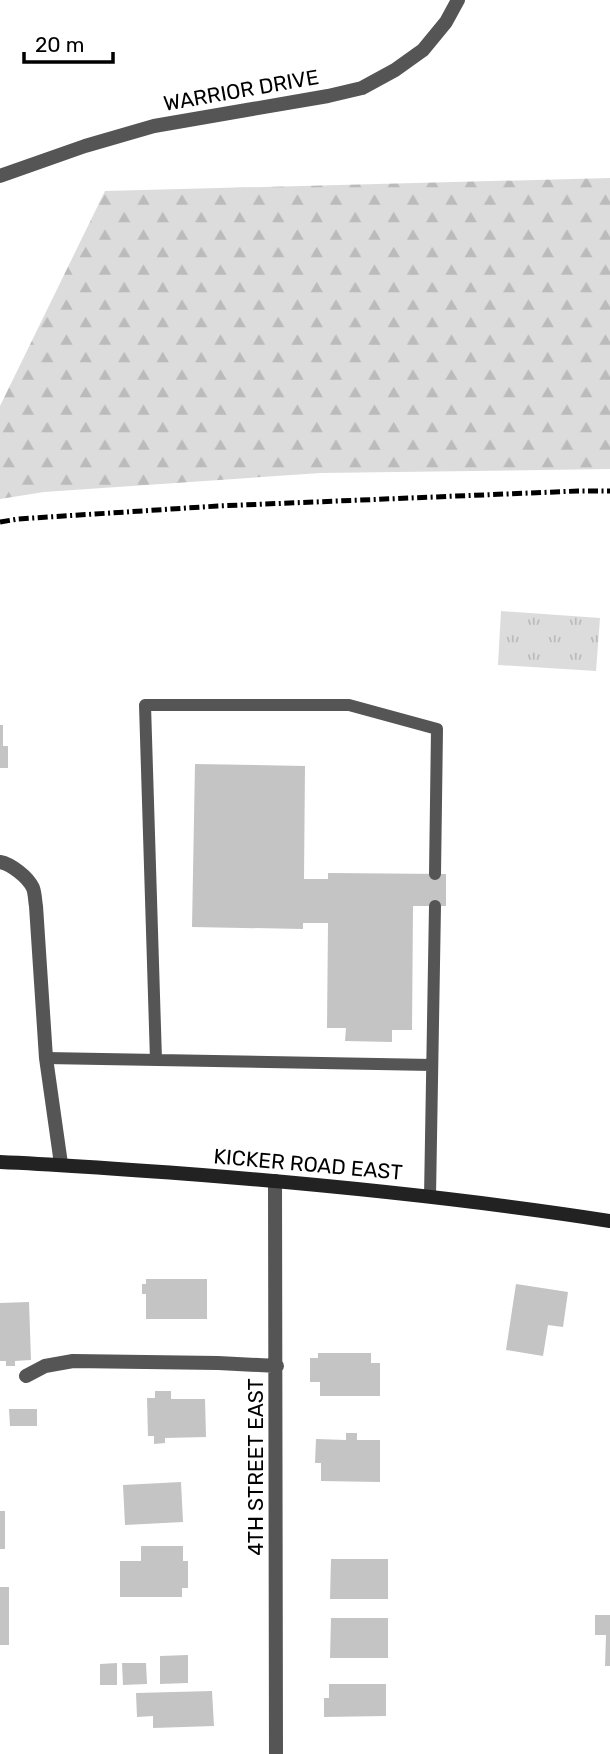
<svg xmlns="http://www.w3.org/2000/svg" width="610" height="1754" viewBox="0 0 610 1754" font-family="Rubik,sans-serif">
<style>
.forest{fill:url(#forest-firs)}
.park{fill:url(#park-tufts)}
.building{fill:#c4c4c4}
.lines{fill:none;stroke-linecap:round;stroke-linejoin:round}
.service{stroke:#555;stroke-width:12}
.minor{stroke:#555;stroke-width:14}
.secondary{stroke:#222;stroke-width:14}
.rail{stroke:#000;stroke-width:5;stroke-dasharray:10 3.5 2 3.5;stroke-linecap:butt}
.labels{text-anchor:middle;dominant-baseline:central;stroke-width:5;stroke-linejoin:round;paint-order:stroke}
.street-label{font-size:21px;fill:#000;stroke:#fff}
</style>
<defs>
<pattern id="forest-firs" width="22" height="20" patternUnits="userSpaceOnUse" patternTransform="scale(1.75)"><rect width="22" height="20" fill="#dcdcdc"/><path d="M5 1l3.5 6h-7zM16 11l3.5 6h-7z" fill="#bbb"/></pattern>
<pattern id="park-tufts" width="24" height="20" patternUnits="userSpaceOnUse" patternTransform="scale(1.75)"><rect width="24" height="20" fill="#dcdcdc"/><path d="M3 7l-1-3M5 7V3M7 7l1-3M15 17l-1-3M17 17v-4M19 17l1-3" fill="none" stroke="#bbb"/></pattern>
</defs>
<rect width="100%" height="100%" fill="#fff"/>
<path class="forest" d="M 610,178 L 610,469 L 321,473 L 44,492 L 0,499 L 0,406 L 105,191 Z"/>
<path class="park" d="M 501,611 L 600,618 L 596,671 L 498,665 Z"/>
<path class="building" d="M 0,725 L 3,725 L 3,746 L 8,746 L 8,768 L 0,768 Z
M 195,764 L 305,766 L 304,879 L 328,879 L 328,873 L 446,874 L 446,906 L 413,906 L 412,1030 L 392,1030 L 392,1042 L 345,1041 L 346,1028 L 327,1028 L 328,923 L 303,923 L 303,929 L 192,927 Z
M 146,1279 L 207,1279 L 207,1319 L 146,1319 L 146,1294 L 142,1294 L 142,1284 L 146,1284 Z
M 516,1284 L 568,1292 L 563,1327 L 548,1325 L 543,1356 L 506,1350 Z
M 29,1302 L 31,1360 L 15,1361 L 15,1366 L 6,1366 L 6,1361 L 0,1361 L 0,1303 Z
M 318,1353 L 371,1353 L 371,1363 L 380,1363 L 380,1396 L 320,1396 L 320,1382 L 310,1382 L 310,1358 L 318,1358 Z
M 155,1391 L 171,1391 L 171,1399 L 205,1399 L 206,1437 L 165,1438 L 165,1443 L 154,1444 L 154,1436 L 148,1436 L 147,1398 L 155,1398 Z
M 9,1409 L 37,1409 L 37,1426 L 10,1426 Z
M 346,1433 L 357,1433 L 357,1440 L 380,1440 L 380,1482 L 321,1481 L 321,1463 L 315,1463 L 316,1439 L 346,1440 Z
M 181,1482 L 183,1522 L 125,1525 L 123,1485 Z
M 0,1511 L 5,1511 L 5,1549 L 0,1549 Z
M 141,1546 L 183,1546 L 183,1561 L 188,1561 L 188,1588 L 182,1588 L 182,1597 L 120,1597 L 120,1561 L 141,1561 Z
M 331,1559 L 388,1559 L 388,1599 L 330,1599 Z
M 0,1587 L 9,1587 L 9,1645 L 0,1645 Z
M 595,1615 L 610,1615 L 610,1666 L 605,1666 L 606,1635 L 595,1635 Z
M 331,1618 L 388,1618 L 388,1658 L 330,1658 Z
M 188,1655 L 188,1683 L 160,1684 L 160,1656 Z
M 117,1663 L 117,1685 L 100,1685 L 100,1664 Z
M 122,1663 L 146,1663 L 147,1684 L 123,1685 Z
M 329,1684 L 386,1684 L 386,1716 L 324,1717 L 324,1698 L 329,1698 Z
M 212,1691 L 214,1726 L 153,1728 L 153,1716 L 137,1717 L 136,1693 Z"/>
<g class="lines">
<path class="service" d="M 46,1058 L 432,1065
M 156,1060 L 145,705 L 349,705 L 437,729 L 435,874
M 430,1197 L 435,906"/>
<path class="minor" d="M 0,176 L 85,146 L 154,126 L 328,96 L 362,88 L 395,70 L 423,50 L 446,22 L 458,0
M 0,862 C 11,864 28,877 33,888 C 35,893 35,901 36,906 L 46,1058 L 61,1164
M 275,1181 L 276,1754
M 26,1376 L 45,1366 L 73,1361 L 218,1363 L 277,1366"/>
<path class="secondary" d="M 0,1162 C 68,1165 135,1170 202,1175 C 339,1186 475,1200 610,1221"/>
<path class="rail" d="M 0,522 L 18,519 L 218,506 L 578,491 L 610,491"/>
</g>
<g class="labels">
<g class="street-label">
<text transform="translate(241 90) rotate(-10)">WARRIOR DRIVE</text>
<text transform="translate(308 1164) rotate(5)">KICKER ROAD EAST</text>
<text transform="translate(255 1467) rotate(-90)">4TH STREET EAST</text>
</g>
</g>
<path d="M24 52v10h89v-10" fill="none" stroke="#000000" stroke-width="3.5"/>
<text x="35" y="52" font-size="21" fill="#000000" stroke="#ffffff" stroke-width="5" paint-order="stroke">20 m</text>
</svg>
